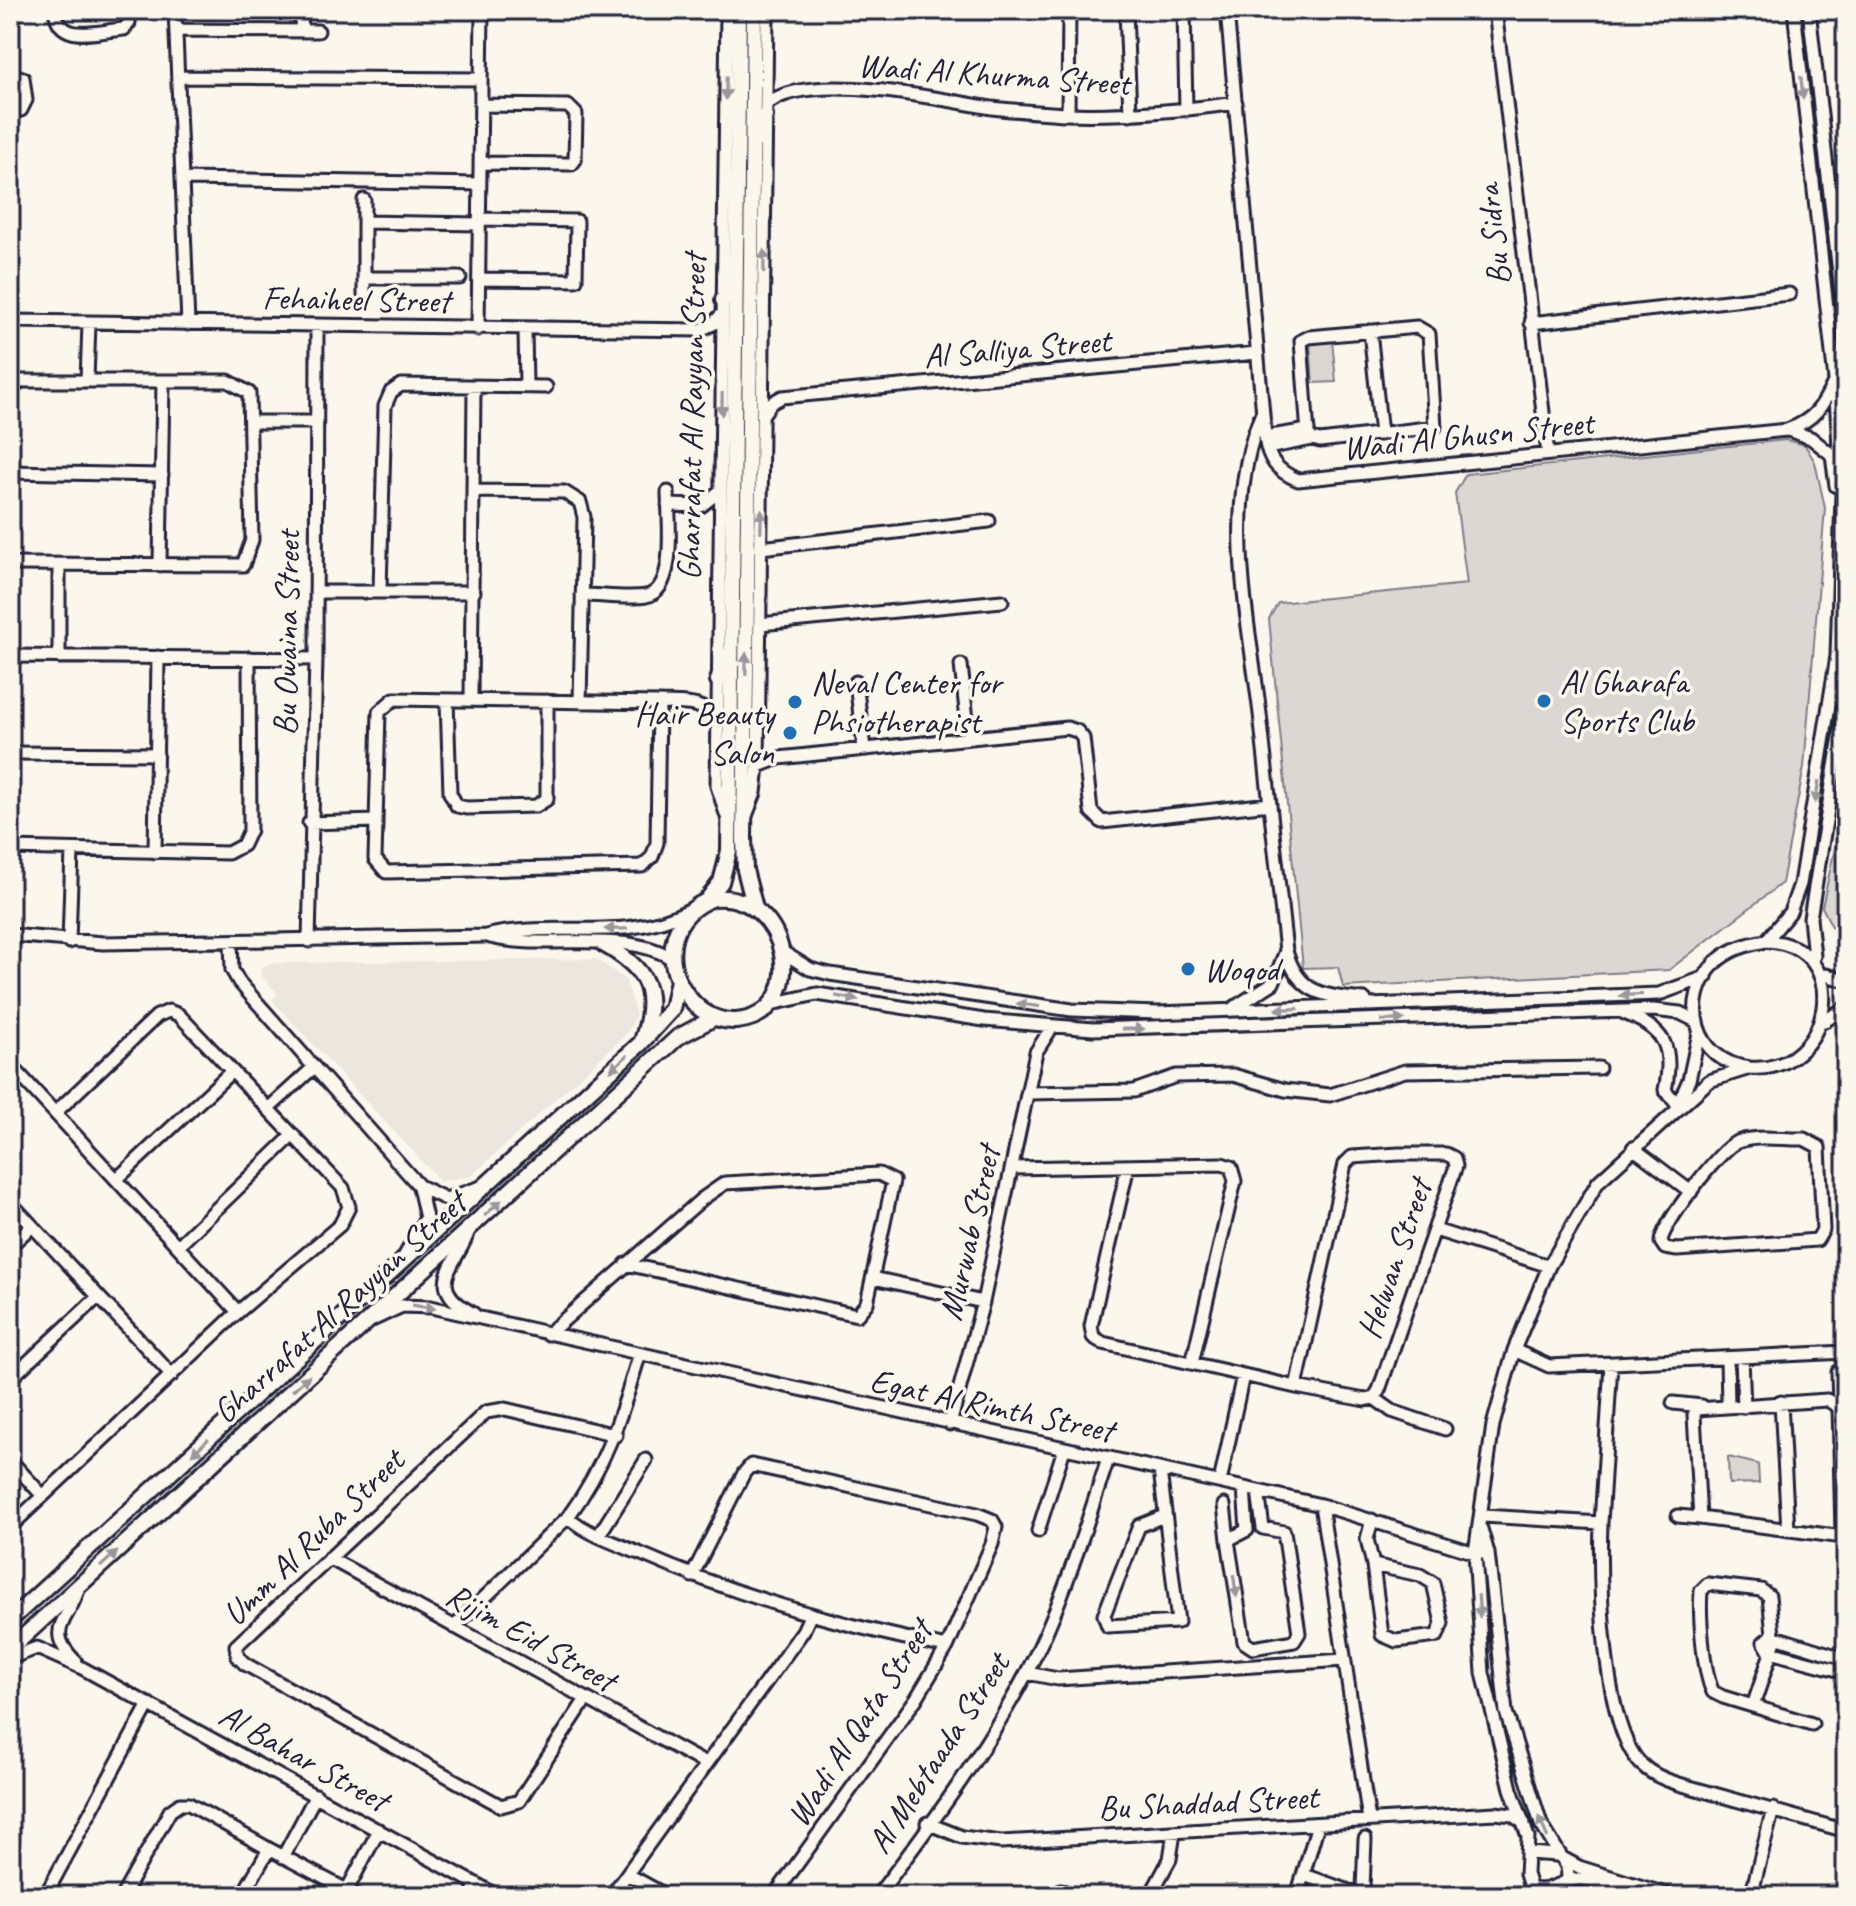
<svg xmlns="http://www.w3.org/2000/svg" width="1856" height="1906" viewBox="0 0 1856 1906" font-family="Caveat,sans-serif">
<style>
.built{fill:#ebe7df}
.green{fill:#dbd8d3;stroke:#7e7d87;stroke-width:2}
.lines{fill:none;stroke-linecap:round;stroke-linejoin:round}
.minor-casing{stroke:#22223b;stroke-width:17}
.major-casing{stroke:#22223b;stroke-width:20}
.minor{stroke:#fbf7ec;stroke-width:11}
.major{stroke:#fbf7ec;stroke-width:14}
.oneway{fill:#99979c}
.poi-dot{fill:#1f6fb2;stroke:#fbf7ec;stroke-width:3}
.labels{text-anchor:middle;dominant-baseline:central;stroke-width:7;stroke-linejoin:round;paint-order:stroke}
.street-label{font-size:34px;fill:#22223b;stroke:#fbf7ec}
.poi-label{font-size:34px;fill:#22223b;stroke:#fbf7ec;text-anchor:start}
</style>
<rect width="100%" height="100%" fill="#fbf7ec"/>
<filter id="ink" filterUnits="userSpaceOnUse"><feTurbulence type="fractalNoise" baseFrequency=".0125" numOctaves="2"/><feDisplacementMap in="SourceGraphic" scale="16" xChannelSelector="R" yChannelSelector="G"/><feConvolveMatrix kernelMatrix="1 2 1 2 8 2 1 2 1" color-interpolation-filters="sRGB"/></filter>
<g filter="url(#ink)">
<path class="built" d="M 596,959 L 626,980 L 636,1015 L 626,1035 L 471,1176 L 440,1181 L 272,1000 L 278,994 L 260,974 L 262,967 L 274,963 Z"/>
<path class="green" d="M 1332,339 L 1336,382 L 1313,383 L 1310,341 Z
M 1786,440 L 1805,445 L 1815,462 L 1825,508 L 1804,767 L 1782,883 L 1669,970 L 1343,987 L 1338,967 L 1303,968 L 1269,619 L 1278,603 L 1467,584 L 1455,493 L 1466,474 Z
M 1846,797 L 1846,954 L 1822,907 Z
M 1728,1457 L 1758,1464 L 1759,1483 L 1729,1484 Z"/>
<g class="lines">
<g class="minor-casing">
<path id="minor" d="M 55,10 C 59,45 96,31 124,29 L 129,23 L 129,10
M 175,10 L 188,324
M 727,10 L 717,786 L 729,823
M 1126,10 L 1130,114
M 1184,10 L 1186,110
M 1227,10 L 1265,437 C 1268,460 1277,471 1298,480 L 1787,430 C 1815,420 1823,406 1835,380
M 1495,10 L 1548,454
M 1809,10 L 1846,334
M 176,30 L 318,31
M 301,31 L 302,10
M 10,74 L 23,78 L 26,100 L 21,110 L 10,112
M 180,77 L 481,79
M 766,105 C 806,69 941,100 992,108 C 1016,111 1041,112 1065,114 C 1123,116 1179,111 1236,103
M 1068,114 L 1069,10
M 480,163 L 572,164 L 575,160 L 576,114 L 568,106 L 481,105
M 184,179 L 480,184
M 364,222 L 479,224
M 364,278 L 460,278
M 479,279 L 576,280 L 577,221 L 479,219
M 364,295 L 364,200
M 10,321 L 700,330 L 713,324 L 722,314
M 1531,323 L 1789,294
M 1417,327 L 1429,334 L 1435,427 L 1320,441 L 1312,439 L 1308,434 L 1301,341 L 1309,337 Z
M 478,329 L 482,10
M 525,329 L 526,387
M 1370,331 L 1381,434
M 87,381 L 89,323
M 10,391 L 21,381 L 228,381 L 249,393 L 252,540 L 243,565 L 10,564
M 1262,413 C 1222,506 1248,616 1260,714 C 1269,793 1278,872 1286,951 C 1299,995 1324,996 1365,1000
M 763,414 L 771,403 L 782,397 L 1257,353
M 250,422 L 316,422
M 1788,430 L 1811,438 L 1832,455 L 1836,486
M 1265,437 L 1308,430
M 1267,448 L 1312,439
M 10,472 L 162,475
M 474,491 L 564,492 L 580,502 L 584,517 L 580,702
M 668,505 L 701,506 L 720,491
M 761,548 L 989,521
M 160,565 L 163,381
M 380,590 L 385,406 L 391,392 L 401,385 L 546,387
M 316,592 L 474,592
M 582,595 C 602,595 626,599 646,596 C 678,590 668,517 668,492
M 760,624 L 1002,601
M 10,656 L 316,659
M 59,657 L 59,565
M 961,665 L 969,738
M 856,682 L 864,749
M 447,700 L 450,793 L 457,806 L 467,808 L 536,806 L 547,799 L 547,701
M 471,700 L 474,388
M 659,703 L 657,843 L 652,857 L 642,866 L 386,872 L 375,859 L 379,712 L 394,699 L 659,703 C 681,704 705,700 718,722
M 10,753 L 157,754
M 758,766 L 779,758 L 1067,728 L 1077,731 L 1083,738 L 1091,811 L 1102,822 L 1270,804
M 746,816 L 755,793 L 758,766 L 767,10
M 309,823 L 376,821
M 10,848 L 228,853 L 243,845 L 250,830 L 249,658
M 155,852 L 158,657
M 10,935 L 103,943 L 486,936 C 553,919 625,944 689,910
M 490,937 C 547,951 624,928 673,959
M 309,941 L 316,659 L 317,327
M 1766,941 L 1790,912 L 1800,884 L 1837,656 L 1842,496 L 1835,380 L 1794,10
M 1766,941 C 1856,944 1833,1075 1750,1068 C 1695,1062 1678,1000 1716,962 C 1730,949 1747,944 1766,941 Z
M 69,942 L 72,851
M 231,942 L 232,970 L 239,982 L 419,1186 L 446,1199 L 484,1186
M 781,951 L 810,969 L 830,974 L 1072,1010 L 1158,1013 L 1659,994 L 1706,977
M 1814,956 L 1810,918 L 1846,700
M 1826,975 L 1846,981
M 771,1004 L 817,994 L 984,1020 L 1093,1029 L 1653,1010 L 1680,1013 L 1696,1021
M 1232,1009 L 1273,983 L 1286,951
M 1624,1013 C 1665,1029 1674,1047 1665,1090 L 1677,1104
M 1825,1021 L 1846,1007
M 10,1064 L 238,1312
M 1028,1093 L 1134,1091 L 1176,1076 L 1233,1075 L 1285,1090 L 1330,1095 L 1405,1071 L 1599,1068
M 1678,1104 L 1689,1080 L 1699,1033
M 268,1109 L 313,1068
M 1804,1139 L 1819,1147 L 1823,1230 L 1817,1240 L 1677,1250 L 1665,1248 L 1661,1242 C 1661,1226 1719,1151 1735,1143 C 1753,1134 1785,1140 1804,1139 Z
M 1633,1148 L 1691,1192
M 1399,1154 L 1446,1154 L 1454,1158 L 1456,1166 L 1379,1390 L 1374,1398 L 1365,1400 L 1296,1387 L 1345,1164 L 1352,1157 Z
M 1128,1166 L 1091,1326 L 1093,1337 L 1103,1343 L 1296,1387
M 1013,1168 L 1222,1164 L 1231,1167 L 1235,1181 L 1192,1363
M 117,1179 L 232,1071
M 10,1202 L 172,1375
M 469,1230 C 458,1265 421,1286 474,1314
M 1435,1230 L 1549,1266
M 10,1246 L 32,1226
M 178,1246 L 293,1135
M 404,1257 L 426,1218 L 419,1187
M 873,1278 L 983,1302
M 370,1321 L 402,1306 L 431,1307 L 1321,1505 L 1475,1553 L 1488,1553
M 548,1334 L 702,1199 L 725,1183 L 879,1174 L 893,1181 L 867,1303 L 857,1315 L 626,1264
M 1514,1350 L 1549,1366 L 1846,1352
M 1742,1358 L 1744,1407
M 1727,1359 L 1728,1405
M 1838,1372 L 1839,1407
M 10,1379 L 98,1297
M 1374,1398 L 1392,1411 L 1445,1429
M 1827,1400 L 1839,1407 L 1842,1533 L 1835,1536 L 1700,1518 L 1694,1415 L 1697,1409 Z
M 1781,1402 L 1788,1530
M 1673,1403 L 1702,1406
M 950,1424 L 983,1302 L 1036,1052 L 1052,1027
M 10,1460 L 43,1496
M 1160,1470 L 1178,1622 L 1108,1626 L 1104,1615 L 1139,1526 L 1164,1516
M 1220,1482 L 1243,1375
M 1244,1488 L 1247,1530 L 1228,1540 L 1244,1642 L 1253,1648 L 1294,1641 L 1299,1633 L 1284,1532 L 1263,1528 L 1258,1491
M 1224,1505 L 1228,1540
M 1321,1505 L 1369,1820
M 1483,1516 L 1601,1523 C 1599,1578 1602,1724 1641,1764 C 1652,1775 1665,1780 1679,1784 L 1846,1831
M 1678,1516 L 1700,1518
M 568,1517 C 587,1534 615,1543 639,1553 C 739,1597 840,1625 947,1647
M 1372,1520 L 1367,1539 L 1373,1565
M 1601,1523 L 1611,1364
M 10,1527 L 238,1312 L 340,1225 L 349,1207 L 343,1188 L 179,1015 L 169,1011 L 157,1016 L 56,1112
M 1481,1529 L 1488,1553 L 1506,1712 L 1541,1824 L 1567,1866 L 1568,1877 L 1560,1896
M 1038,1531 L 1064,1449
M 599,1535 L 646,1460
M 329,1558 L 706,1764
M 1373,1565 L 1420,1575 L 1433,1583 L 1442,1623 L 1437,1636 L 1396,1641 L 1382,1635 Z
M 692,1576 L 744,1473 L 751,1465 L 977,1514 L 992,1520 L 996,1527 L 992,1544 L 947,1647 L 916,1699 L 774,1896
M 454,1627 L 568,1517 C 606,1465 621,1417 639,1356
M 10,1658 L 37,1648 L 82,1668 L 498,1896
M 76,1662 C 41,1628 72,1619 79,1586
M 1845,1672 L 1770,1652 L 1764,1642 L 1772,1636 L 1846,1659
M 1027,1673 L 1058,1679 L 1344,1660
M 586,1699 L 519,1801 L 501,1806 L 245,1664 L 238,1657 L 236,1646 L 486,1412 L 505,1409 L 616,1435
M 1753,1706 L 1774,1644 L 1769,1596 L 1761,1590 L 1708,1584 L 1701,1591 C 1699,1613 1703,1672 1713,1692 L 1723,1697 L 1812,1724
M 927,1823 L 962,1837 L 1001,1842 L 1495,1813 L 1512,1815 L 1524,1823
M 269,1849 L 358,1896
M 1528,1853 L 1557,1855 L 1579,1867 L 1672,1896
M 283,1857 L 316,1795
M 627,1874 L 667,1896
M 1304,1875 L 1352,1892 L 1363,1890 L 1365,1839
M 1530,1888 C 1551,1895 1561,1879 1580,1879 C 1596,1879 1616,1891 1631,1884
M 347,1890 L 379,1830
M 1061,1890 L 1072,1896
M 45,1896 L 149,1704
M 122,1896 L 170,1811 L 180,1804 L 189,1804 L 269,1849 L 242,1896
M 471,1896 L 477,1884
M 611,1896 L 803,1631 L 810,1616
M 877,1896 C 929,1828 986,1750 1026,1674 C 1062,1606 1084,1531 1108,1459
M 1150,1896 L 1170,1859 L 1174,1833
M 1297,1896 L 1318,1824
M 1533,1896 L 1526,1874 L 1528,1837 L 1511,1789 L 1483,1673 L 1475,1553 L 1493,1425 L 1514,1350 L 1549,1266 L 1598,1182 L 1709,1081 L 1750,1068
M 1751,1896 L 1773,1809"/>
</g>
<g class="major-casing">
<path id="major" d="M 754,10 L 744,838 L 745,870 L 755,908
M 755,141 L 765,116
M 723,300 L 732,278
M 718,680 L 728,655
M 714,898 C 790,891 812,1014 736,1021 C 714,1022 696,1009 685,992 C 660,957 673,911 714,898 Z
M 707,900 L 721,882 L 729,851 L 739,10
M 603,944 C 648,969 659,991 642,1041
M 10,1620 L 641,1043 L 672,1009 L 678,980
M 10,1649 L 678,1037 L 714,1018"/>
</g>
<use href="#minor" class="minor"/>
<use href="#major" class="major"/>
</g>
<defs><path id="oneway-solid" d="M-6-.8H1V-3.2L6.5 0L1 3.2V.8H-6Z" transform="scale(2)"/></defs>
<g class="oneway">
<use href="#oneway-solid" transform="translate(726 88) rotate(91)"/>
<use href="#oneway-solid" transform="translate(1802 88) rotate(84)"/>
<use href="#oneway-solid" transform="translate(764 261) rotate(-89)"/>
<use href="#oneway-solid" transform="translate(722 404) rotate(91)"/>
<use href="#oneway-solid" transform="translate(761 521) rotate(-89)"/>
<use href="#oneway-solid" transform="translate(746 664) rotate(-89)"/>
<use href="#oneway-solid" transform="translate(1817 792) rotate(100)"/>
<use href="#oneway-solid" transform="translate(616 929) rotate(179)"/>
<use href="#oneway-solid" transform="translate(1631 995) rotate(177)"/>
<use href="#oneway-solid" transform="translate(847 998) rotate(10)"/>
<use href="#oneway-solid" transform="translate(1028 1005) rotate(-172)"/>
<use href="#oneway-solid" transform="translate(1287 1009) rotate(178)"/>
<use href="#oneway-solid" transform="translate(1393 1020) rotate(-3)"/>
<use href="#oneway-solid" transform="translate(1133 1029)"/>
<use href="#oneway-solid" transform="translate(619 1063) rotate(138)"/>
<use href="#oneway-solid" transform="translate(493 1208) rotate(-43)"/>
<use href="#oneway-solid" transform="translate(424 1307) rotate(9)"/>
<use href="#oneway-solid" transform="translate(301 1383) rotate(-42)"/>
<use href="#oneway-solid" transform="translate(200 1447) rotate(137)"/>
<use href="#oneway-solid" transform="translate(109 1559) rotate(-42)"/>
<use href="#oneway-solid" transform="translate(1235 1586) rotate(82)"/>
<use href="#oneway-solid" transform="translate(1479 1606) rotate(86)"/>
<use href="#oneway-solid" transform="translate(1543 1827) rotate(-114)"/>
</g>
</g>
<g class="poi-dot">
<circle cx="1544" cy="701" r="8"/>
<circle cx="795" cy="702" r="8"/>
<circle cx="790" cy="733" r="8"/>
<circle cx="1188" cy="969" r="8"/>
</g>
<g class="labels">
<g class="street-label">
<text transform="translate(994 74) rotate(4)">Wadi Al Khurma Street</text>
<text transform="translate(1493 235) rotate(-97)">Bu Sidra</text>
<text transform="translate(356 299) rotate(1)">Fehaiheel Street</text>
<text transform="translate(1017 348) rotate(-5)">Al Salliya Street</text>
<text transform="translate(691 417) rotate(-89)">Gharrafat Al Rayyan Street</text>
<text transform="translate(1468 435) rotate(-6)">Wadi Al Ghusn Street</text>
<text transform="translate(286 633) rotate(-89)">Bu Owaina Street</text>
<text transform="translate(969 1233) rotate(-77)">Murwab Street</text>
<text transform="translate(1394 1259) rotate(-71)">Helwan Street</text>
<text transform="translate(339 1307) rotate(-42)">Gharrafat Al Rayyan Street</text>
<text transform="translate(992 1405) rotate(12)">Egat Al Rimth Street</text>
<text transform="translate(313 1537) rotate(-44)">Umm Al Ruba Street</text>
<text transform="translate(531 1637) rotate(29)">Rijim Eid Street</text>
<text transform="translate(859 1723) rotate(-57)">Wadi Al Qata Street</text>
<text transform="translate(938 1753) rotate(-57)">Al Mebtaada Street</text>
<text transform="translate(304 1757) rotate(29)">Al Bahar Street</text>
<text transform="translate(1208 1802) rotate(-3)">Bu Shaddad Street</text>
</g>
<g class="poi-label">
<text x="1560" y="681">Al Gharafa<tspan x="1560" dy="39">Sports Club</tspan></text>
<text x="811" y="682">Neval Center for<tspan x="811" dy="39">Phsiotherapist</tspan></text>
<text x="774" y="713" text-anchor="end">Hair Beauty<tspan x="774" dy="39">Salon</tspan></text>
<text x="1204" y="969">Woqod</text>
</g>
</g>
<rect width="1856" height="1906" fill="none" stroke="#fbf7ec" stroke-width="40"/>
<rect x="20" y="20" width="1816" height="1866" fill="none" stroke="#22223b" stroke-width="3" filter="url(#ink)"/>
</svg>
